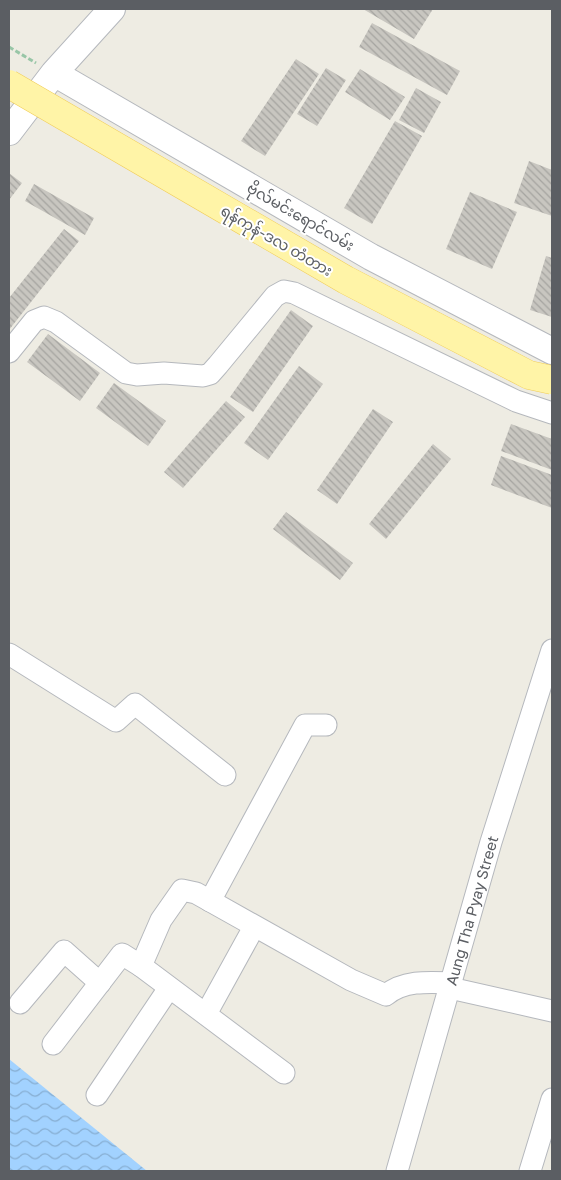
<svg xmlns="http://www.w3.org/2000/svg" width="561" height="1180" viewBox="0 0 561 1180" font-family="'Golos Text','Noto Sans Myanmar',sans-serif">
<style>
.water{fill:url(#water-waves)}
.building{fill:url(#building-back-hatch)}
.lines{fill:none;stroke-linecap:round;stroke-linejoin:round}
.minor-casing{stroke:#b5b8bd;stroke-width:23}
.tertiary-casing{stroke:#b5b8bd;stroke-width:28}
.path{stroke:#98c6a7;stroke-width:3;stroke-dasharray:5 2.5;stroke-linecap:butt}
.minor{stroke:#fff;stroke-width:21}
.tertiary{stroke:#fff;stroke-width:26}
.primary-bridge-casing{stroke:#f1cd59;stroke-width:29;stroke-linecap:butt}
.primary-bridge{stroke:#fff4a7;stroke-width:28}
.labels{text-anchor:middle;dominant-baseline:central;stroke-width:4;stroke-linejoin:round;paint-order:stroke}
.street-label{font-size:15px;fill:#5b5e63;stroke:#fff}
</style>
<defs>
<pattern id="water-waves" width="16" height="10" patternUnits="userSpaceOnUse" patternTransform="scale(1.25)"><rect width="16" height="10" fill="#a2d2ff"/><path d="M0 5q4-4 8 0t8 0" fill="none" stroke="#87aed2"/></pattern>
<pattern id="building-back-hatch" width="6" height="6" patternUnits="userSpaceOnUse" patternTransform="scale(1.25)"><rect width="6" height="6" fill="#c8c6c0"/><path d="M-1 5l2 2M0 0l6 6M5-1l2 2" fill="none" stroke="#a5a4a0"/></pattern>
</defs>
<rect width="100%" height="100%" fill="#eeece3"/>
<path class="water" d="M 9,1059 L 147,1171 L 9,1171 Z"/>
<path class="building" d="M 363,9 L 433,9 L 414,39 Z
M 372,23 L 460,71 L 447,95 L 359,47 Z
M 296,59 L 319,74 L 265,156 L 241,141 Z
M 326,68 L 346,80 L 317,126 L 297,114 Z
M 360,69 L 405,97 L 390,120 L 345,92 Z
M 416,88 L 441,102 L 424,133 L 399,120 Z
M 395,121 L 422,136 L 372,224 L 344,208 Z
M 529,161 L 552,170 L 552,216 L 514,203 Z
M 9,173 L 22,183 L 9,200 Z
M 34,184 L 94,218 L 85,235 L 25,201 Z
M 470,192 L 517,212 L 492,269 L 446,249 Z
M 64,229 L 79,241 L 9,330 L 9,298 Z
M 546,256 L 552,258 L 552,317 L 530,310 Z
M 291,310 L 313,326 L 253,412 L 230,397 Z
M 48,334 L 100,373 L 80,401 L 27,362 Z
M 299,366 L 323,384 L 268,460 L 244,443 Z
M 114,383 L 166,421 L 148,446 L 96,408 Z
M 226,401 L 245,417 L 183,488 L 164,472 Z
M 373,409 L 393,422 L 337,504 L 317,490 Z
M 511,424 L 552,439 L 552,470 L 501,451 Z
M 433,444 L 451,459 L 386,539 L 369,524 Z
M 501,456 L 552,475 L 552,508 L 491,485 Z
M 286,512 L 353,563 L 340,580 L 273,529 Z"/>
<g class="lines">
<g class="minor-casing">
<g id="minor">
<path d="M 9,352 L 34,321 L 44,317 L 56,322 L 126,373 L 137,375 L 164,373 L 203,376 L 210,374 L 218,365 L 275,296 L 284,291 L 294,293 L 516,401 L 552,413"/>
<path d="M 9,654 L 116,721 L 135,704 L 225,775"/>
<path d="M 210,901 L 305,725 L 326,725"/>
<path d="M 450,988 L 552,1011"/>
<path d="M 20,1003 L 64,951 L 100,983"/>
<path d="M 206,1014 L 254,927"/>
<path d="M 53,1044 L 122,954 L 141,966"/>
<path d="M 284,1073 L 141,966 L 161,920 L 182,890 L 196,893 L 351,980 L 386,995 C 404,980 429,982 452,983"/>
<path d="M 97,1095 L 169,988"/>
<path id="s1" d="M 397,1171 L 491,842 L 552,650"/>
<path d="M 530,1171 L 552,1099"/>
</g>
</g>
<g class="tertiary-casing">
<path id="tertiary" d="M 54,73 L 371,257 L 552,351
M 9,132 L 54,73 L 112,9"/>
</g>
<path class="path" d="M 9,47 L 36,63"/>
<use href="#minor" class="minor"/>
<use href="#tertiary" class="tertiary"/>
<g class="primary-bridge-casing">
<path id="primary-bridge" d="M 9,84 L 346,280 L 529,375 L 552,380"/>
</g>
<use href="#primary-bridge" class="primary-bridge"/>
</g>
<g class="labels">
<g class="street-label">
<text transform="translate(301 216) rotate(30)">ဗိုလ်မင်းရောင်လမ်း</text>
<text transform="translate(277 240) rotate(30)">ရန်ကုန်-ဒလ တံတား</text>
<text stroke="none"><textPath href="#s1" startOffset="271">Aung Tha Pyay Street</textPath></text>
</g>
</g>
<rect width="561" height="1180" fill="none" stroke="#5b5e63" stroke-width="20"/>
</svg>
